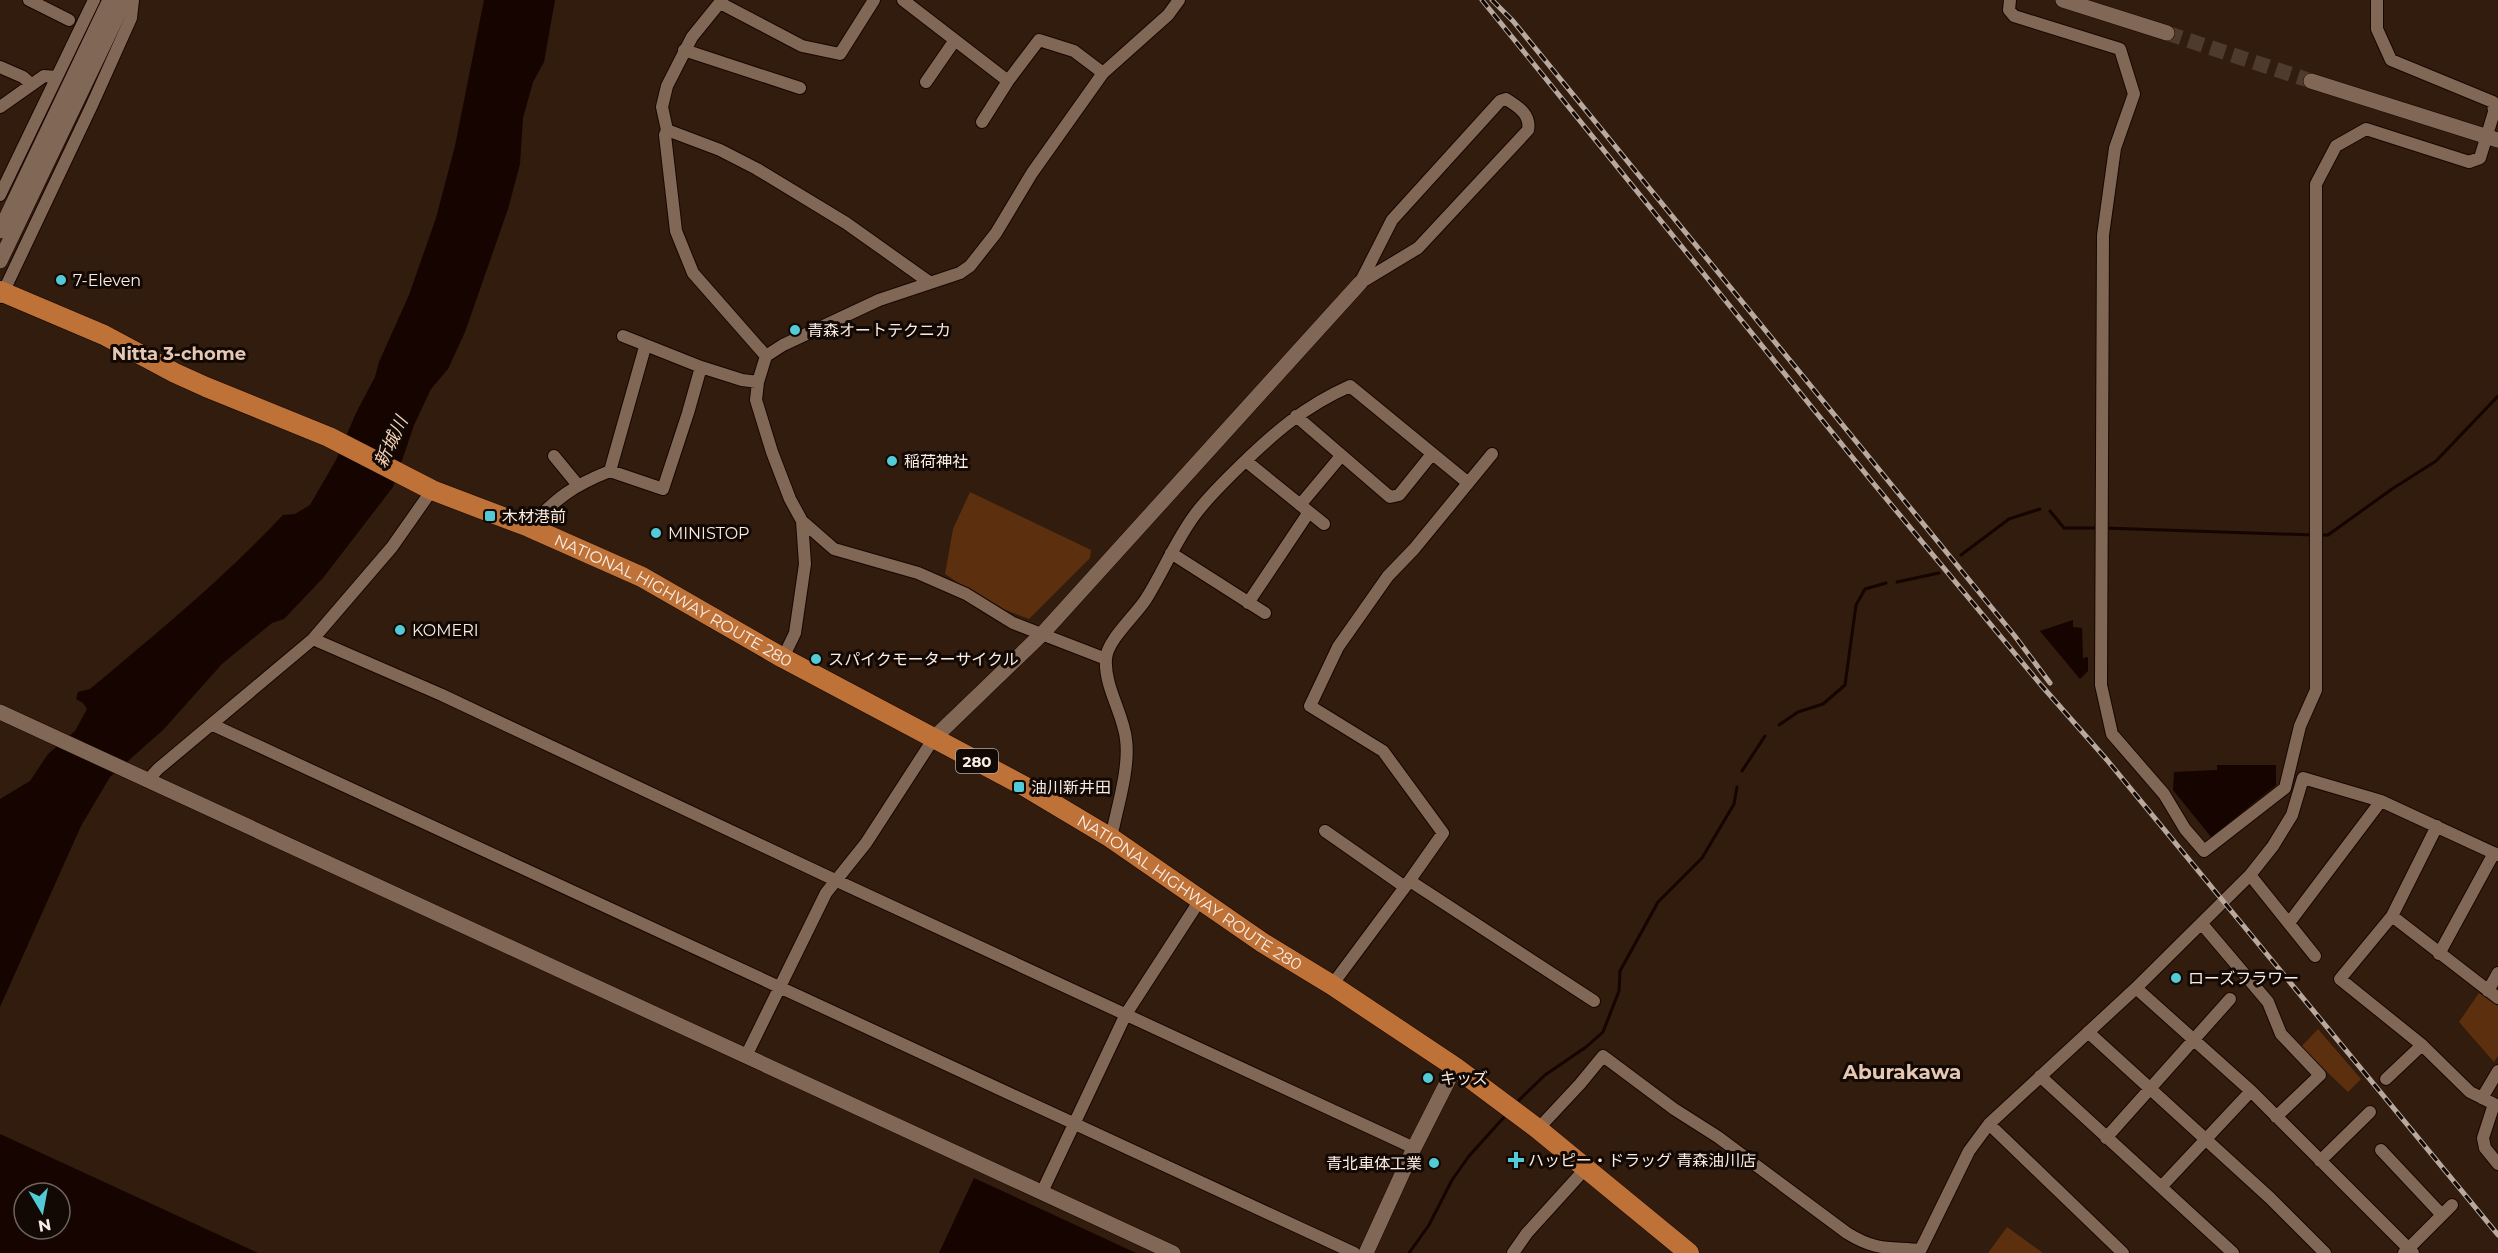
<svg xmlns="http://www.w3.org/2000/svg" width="2498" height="1253" viewBox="0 0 2498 1253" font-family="Montserrat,'Noto Sans JP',sans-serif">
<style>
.green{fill:#5c300e}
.water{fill:#150400;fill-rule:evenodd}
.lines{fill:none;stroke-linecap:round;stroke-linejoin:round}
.stream{stroke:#150400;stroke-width:3}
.tertiary-tunnel{stroke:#4f3b2d;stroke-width:15;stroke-dasharray:15 8;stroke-linecap:butt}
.minor-casing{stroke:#180600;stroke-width:14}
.tertiary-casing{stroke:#180600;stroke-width:16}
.trunk-casing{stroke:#180600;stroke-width:21}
.minor{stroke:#816756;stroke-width:12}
.tertiary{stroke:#816756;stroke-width:15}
.trunk{stroke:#be7238;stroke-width:20}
.rail-casing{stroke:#b9a89d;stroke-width:5}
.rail{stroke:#120904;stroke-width:3;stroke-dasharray:9;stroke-linecap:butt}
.poi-dot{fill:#52cbd7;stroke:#120904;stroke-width:2}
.labels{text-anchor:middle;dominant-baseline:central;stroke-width:6;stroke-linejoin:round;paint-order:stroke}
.shield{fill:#120904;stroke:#b5a8a0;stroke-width:1.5}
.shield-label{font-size:15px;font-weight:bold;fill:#fbece3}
.poi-label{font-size:16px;fill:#fbece3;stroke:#120904;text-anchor:start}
.street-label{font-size:16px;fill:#fbece3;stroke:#120904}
.neighbourhood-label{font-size:18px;font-weight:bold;fill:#e5c7b4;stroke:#120904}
.water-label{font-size:18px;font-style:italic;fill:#f4cfb8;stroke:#120904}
.quarter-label{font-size:20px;font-weight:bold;fill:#e5c7b4;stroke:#120904}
</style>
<rect width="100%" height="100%" fill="#311c0d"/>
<path class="green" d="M 970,492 L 1091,550 L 1090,558 L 1029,619 L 992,605 L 945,574 L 953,529 Z
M 2479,993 L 2498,1006 L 2498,1056 L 2494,1062 L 2459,1022 Z
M 2318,1029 L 2361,1079 L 2348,1092 L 2301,1047 Z
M 2007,1227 L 2043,1253 L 1988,1253 Z"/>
<path class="water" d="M 484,0 L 555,0 L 544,62 L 533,82 L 523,118 L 520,164 L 508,209 L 465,332 L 448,369 L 431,389 L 414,425 L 393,487 L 323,578 L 284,619 L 272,623 L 222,664 L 164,729 L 110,777 L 81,826 L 0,1007 L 0,799 L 30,781 L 48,754 L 75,731 L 87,709 L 83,703 L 76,699 L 78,692 L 90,689 C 157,633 223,579 283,515 L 295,514 L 310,505 L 336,460 L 356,413 L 375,377 L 379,362 L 409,295 L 436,218 L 455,146 Z
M 2073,620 L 2073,627 L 2082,628 L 2083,658 L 2088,657 L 2088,671 L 2080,679 L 2040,631 Z
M 2217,765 L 2276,765 L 2276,785 L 2211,837 L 2173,790 L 2174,772 L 2217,770 Z
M 0,1134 L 258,1253 L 0,1253 ZM 24,1193 L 60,1193 L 60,1229 L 24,1229 Z
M 974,1178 L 1136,1253 L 939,1253 Z"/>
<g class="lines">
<path class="stream" d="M 2050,511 L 2064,528 L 2097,528
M 2104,528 L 2313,535
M 2320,535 L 2328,535 L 2392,489 L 2436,461 L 2498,396
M 1961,555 L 2009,519 L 2040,509
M 1897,582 L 1939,573
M 1779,725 L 1798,712 L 1823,704 L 1845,685 L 1856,605 L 1865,589 L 1886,583
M 1742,771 L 1765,736
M 1516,1103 L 1545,1075 L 1586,1047 L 1603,1032 L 1619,991 L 1620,971 L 1658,902 L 1702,858 L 1734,804 L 1737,787
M 1409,1253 L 1429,1225 L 1452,1180 L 1469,1156 L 1506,1115"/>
<path class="tertiary-tunnel" d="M 2167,33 L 2311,81"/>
<g class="minor-casing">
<path id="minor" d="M 29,0 L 69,20
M 722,0 L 692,37 L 667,86 L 662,107 L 667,130 L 665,135 L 676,231 L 693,273 L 766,356
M 903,0 L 1008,81
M 2010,0 L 2009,10 L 2014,16 L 2120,49 L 2134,94 L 2115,148 L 2103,235 L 2101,685 L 2112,734 L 2164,794 L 2185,829 L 2204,851 L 2285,788 L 2300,726 L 2316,690 L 2316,184 L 2336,146 L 2366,129 L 2469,162 L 2480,158 L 2494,112 L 2493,102 L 2391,60 L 2377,29 L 2377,0
M 720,3 L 802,46 L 840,54 L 874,0
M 684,50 L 800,88
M 0,67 L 23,77 L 31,84
M 926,82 L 955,40
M 1506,99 C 1519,107 1531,115 1528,130 L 1418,248 L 1360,283 L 1392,220 L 1500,101 Z
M 0,107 L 44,76 L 56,77
M 982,122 L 1008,81 L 1039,40 L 1074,51 L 1103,73
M 667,130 L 720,150 L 757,169 L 846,223 L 929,282
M 0,195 L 94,0
M 1,297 L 92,105 L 131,18 L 133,0
M 623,336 L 701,367
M 1296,416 L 1390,497 L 1399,495 L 1432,454
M 554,456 L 577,484
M 1246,461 L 1324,524
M 610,471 L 645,347
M 1300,505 L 1341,456
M 529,527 C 557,498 572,486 610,471 L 663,489 L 688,413 L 701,367 L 742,380 L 758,382
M 1171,553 L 1265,613
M 1248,603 L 1309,512
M 313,639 L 442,695 L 835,880 L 1414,1148
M 783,658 L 795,633 L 805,564 L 802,521
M 1106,659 L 1013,623 L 966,594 L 918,573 L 834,549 L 802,521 L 790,499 L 772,452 L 756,400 L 758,382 L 766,356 L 783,345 L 879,300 L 960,273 L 970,266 L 996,233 L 1032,173 L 1103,73 L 1168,15 L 1179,0
M 213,725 L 1354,1253
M 147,781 L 158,769 L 313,639 L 392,547 L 432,490
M 2437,826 L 2392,916 L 2340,979 L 2422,1045 L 2470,1092 L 2498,1106
M 1325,831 L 1405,887
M 1111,838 C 1117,808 1130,768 1126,739 C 1123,713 1104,686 1106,659 C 1107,640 1136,615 1146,599 C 1163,572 1175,542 1194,516 C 1207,498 1224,482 1240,466 C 1275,432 1305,406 1350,386 L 1467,482
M 2250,875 L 2315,956
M 1410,881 L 1594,1001
M 2392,916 L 2498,998
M 2289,923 L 2381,801
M 2202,924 L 2268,1002 L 2281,1034 L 2320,1075 L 2276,1117
M 2439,954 L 2494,853
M 1332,985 L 1405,887 L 1443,833 L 1383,751 L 1310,706 L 1338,647 L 1388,576 L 1414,549 L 1492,454
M 2136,988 L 2251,1091 L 2413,1253
M 2488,991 L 2498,973
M 2088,1032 L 2270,1198 L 2325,1253
M 746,1056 L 826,893 L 866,843 L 934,738
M 2040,1076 L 2233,1253
M 2386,1079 L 2422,1045
M 2482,1098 L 2498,1071
M 2494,1104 L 2483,1138 L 2485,1148 L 2498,1164
M 1989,1124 L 2123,1253
M 1538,1129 L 1580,1084 L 1603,1056 L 1674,1109 L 1718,1137 L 1847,1233 C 1876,1251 1888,1247 1920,1250
M 2106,1138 L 2230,999
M 2381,1150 L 2442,1215
M 2320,1161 L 2370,1112
M 2162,1186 L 2251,1091
M 1042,1192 L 1126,1014 L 1200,900
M 1513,1253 L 1527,1233 L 1586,1168
M 1919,1253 L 1969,1151 L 1989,1124 L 2136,988 L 2250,875 L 2273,846 L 2292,815 L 2303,778 L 2381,801 L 2498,855
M 2404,1253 L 2452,1205"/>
</g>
<g class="tertiary-casing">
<path id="tertiary" d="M 2063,0 L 2167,33
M 2311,81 L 2498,140
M 0,231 L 110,0
M 0,261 L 125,0
M 0,712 L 1173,1253
M 934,738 L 1043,633 L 1360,283
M 1366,1253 L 1414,1148 L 1455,1067"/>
</g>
<g class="trunk-casing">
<g id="trunk">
<path id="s1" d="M 0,291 L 104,335 L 175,373 L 206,387 L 329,437 L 432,490 L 529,527 L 642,577 L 783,658 L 1024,786 L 1111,838 L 1263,943 L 1332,985 L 1455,1067 L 1538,1129 L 1689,1253"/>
</g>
</g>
<use href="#minor" class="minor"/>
<use href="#tertiary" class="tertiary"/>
<use href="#trunk" class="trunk"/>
<g class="rail-casing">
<path id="rail" d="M 1482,0 L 1874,484 L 2041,685 L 2107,760 L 2498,1235
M 1492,0 L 1513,21 L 2014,635 L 2050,683"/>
</g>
<use href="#rail" class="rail"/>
</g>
<g class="poi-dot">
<circle cx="61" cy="280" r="6"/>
<circle cx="795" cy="330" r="6"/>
<circle cx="892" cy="461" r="6"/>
<rect x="484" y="510" width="12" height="12" rx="3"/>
<circle cx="656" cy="533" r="6"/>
<circle cx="400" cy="630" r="6"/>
<circle cx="816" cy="659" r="6"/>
<rect x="1013" y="781" width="12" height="12" rx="3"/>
<circle cx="2176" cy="978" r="6"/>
<circle cx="1428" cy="1078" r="6"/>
<path d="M1513 1151h6v6h6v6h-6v6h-6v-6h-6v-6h6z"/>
<circle cx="1434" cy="1163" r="6"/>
</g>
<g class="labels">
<rect class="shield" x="956" y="749" width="42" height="24" rx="4.5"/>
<g class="shield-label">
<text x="977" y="761">280</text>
</g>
<g class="poi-label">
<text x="73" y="280">7-Eleven</text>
<text x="807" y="330">青森オートテクニカ</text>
<text x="904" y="461">稲荷神社</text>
<text x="502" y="516">木材港前</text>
<text x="668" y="533">MINISTOP</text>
<text x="412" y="630">KOMERI</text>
<text x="828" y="659">スパイクモーターサイクル</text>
<text x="1031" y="787">油川新井田</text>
<text x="2188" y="978">ローズフラワー</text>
<text x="1440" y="1078">キッズ</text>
<text x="1528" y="1160">ハッピー・ドラッグ 青森油川店</text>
<text x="1422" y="1163" text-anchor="end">青北車体工業</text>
</g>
<g class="street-label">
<text stroke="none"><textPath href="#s1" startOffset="742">NATIONAL HIGHWAY ROUTE 280</textPath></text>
<text stroke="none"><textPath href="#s1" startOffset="1336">NATIONAL HIGHWAY ROUTE 280</textPath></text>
</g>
<g class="neighbourhood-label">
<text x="179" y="354">Nitta 3-chome</text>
</g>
<g class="water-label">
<text transform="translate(391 442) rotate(-65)">新城川</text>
</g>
<g class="quarter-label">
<text x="1902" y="1072">Aburakawa</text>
</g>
</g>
<g transform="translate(42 1211) rotate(170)"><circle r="28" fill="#120904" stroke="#6f645d" stroke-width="1.5"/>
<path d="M0-4.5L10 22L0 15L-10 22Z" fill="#52cbd7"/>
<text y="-9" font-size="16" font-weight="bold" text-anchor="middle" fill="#fbece3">N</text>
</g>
</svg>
